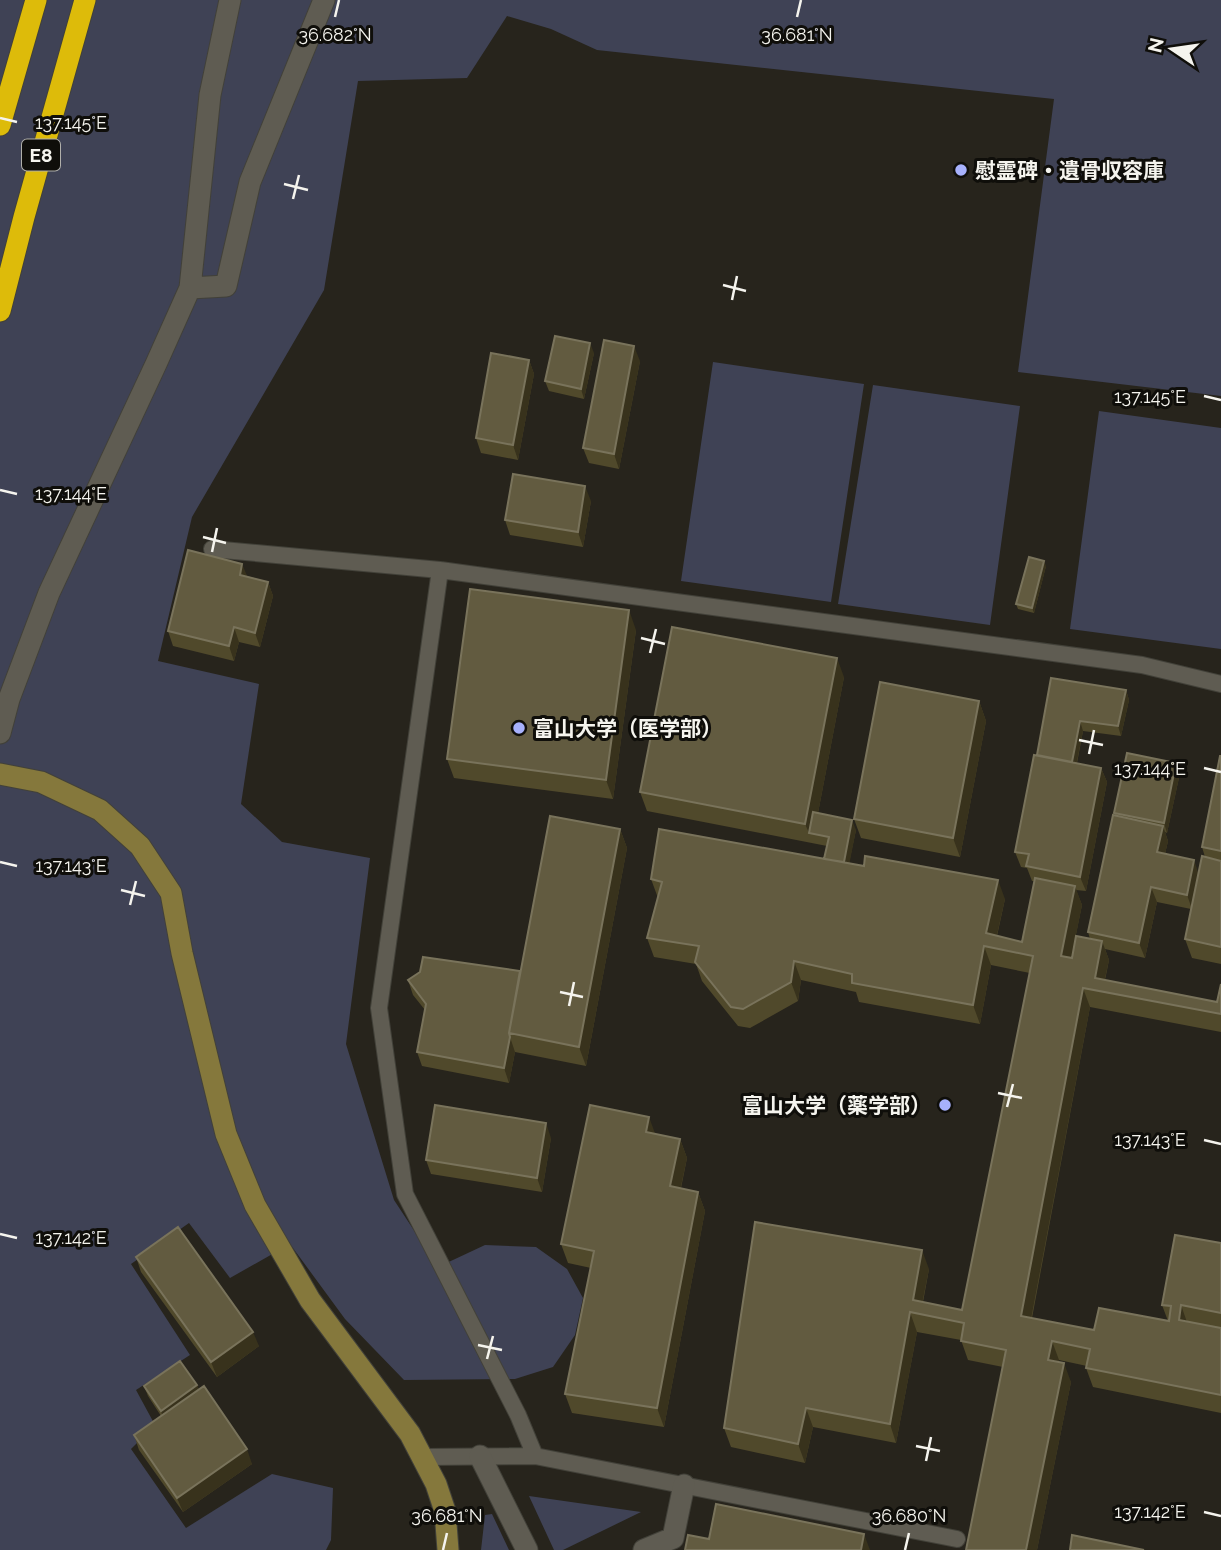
<svg xmlns="http://www.w3.org/2000/svg" width="1221" height="1550" viewBox="0 0 1221 1550" font-family="Raleway,'Noto Sans JP',sans-serif">
<style>
.green{fill:#3f4255}
.lines{fill:none;stroke-linecap:round;stroke-linejoin:round}
.lane-casing{stroke:#424139;stroke-width:18}
.street-casing{stroke:#424139;stroke-width:23}
.secondary-casing{stroke:#424139;stroke-width:23}
.highway-casing{stroke:#424139;stroke-width:23}
.lane{stroke:#5f5c52;stroke-width:16}
.street{stroke:#5f5c52;stroke-width:21}
.secondary{stroke:#85783c;stroke-width:21}
.highway{stroke:#ddbb0a;stroke-width:21}
.wall{fill:#50492b}
.shaded-wall{fill:#38321c}
.building{fill:#625b40;stroke:#79735b;stroke-width:2}
.ticks{fill:none;stroke:#f5f4ee;stroke-width:2.5}
.poi-dot{fill:#a7b1fc;stroke:#0f0e0a;stroke-width:2.5}
.labels{text-anchor:middle;dominant-baseline:central;stroke-width:6;stroke-linejoin:round;paint-order:stroke}
.shield{fill:#0f0e0a;stroke:#b0afaa;stroke-width:2}
.shield-label{font-size:19px;font-weight:bold;fill:#f5f4ee}
.poi-label{font-size:21px;font-weight:bold;fill:#f5f4ee;stroke:#0f0e0a;text-anchor:start}
.ticks-label{font-size:18px;text-anchor:middle;fill:#f5f4ee;stroke:#0f0e0a;stroke-width:6;stroke-linejoin:round;paint-order:stroke}
</style>
<rect width="100%" height="100%" fill="#27241c"/>
<path class="green" d="M 0,0 L 1221,0 L 1221,396 L 1018,372 L 1054,99 L 597,50 L 551,29 L 507,16 L 467,78 L 358,81 L 324,290 L 192,517 L 158,661 L 259,684 L 241,804 L 282,842 L 370,858 L 346,1044 L 394,1200 L 438,1267 L 485,1245 L 536,1247 L 567,1269 L 583,1298 L 575,1335 L 553,1367 L 515,1379 L 404,1380 L 345,1319 L 290,1244 L 230,1278 L 189,1223 L 131,1264 L 190,1355 L 136,1390 L 155,1425 L 131,1449 L 186,1528 L 272,1474 L 333,1488 L 331,1540 L 326,1550 L 0,1550 Z
M 713,362 L 864,384 L 831,602 L 681,581 Z
M 873,385 L 1020,406 L 990,625 L 838,604 Z
M 1099,411 L 1221,428 L 1221,649 L 1070,629 Z
M 529,1496 L 641,1512 L 563,1550 L 554,1550 Z
M 492,1514 L 509,1550 L 481,1550 L 485,1515 Z"/>
<g class="lines">
<g class="lane-casing">
<path id="lane" d="M 212,549 L 440,570 L 1142,665 L 1221,684
M 440,570 L 379,1008 L 405,1194 L 518,1415 L 535,1456
M 422,1457 L 535,1456 L 957,1539"/>
</g>
<g class="street-casing">
<path id="street" d="M 190,288 L 226,286 L 250,182 L 324,0
M 0,733 L 9,699 L 49,593 L 156,364 L 190,288 L 210,95 L 230,0
M 480,1456 L 527,1550
M 644,1550 L 673,1538 L 684,1485"/>
</g>
<g class="secondary-casing">
<path id="secondary" d="M 0,774 L 41,782 L 100,810 L 140,846 L 171,893 L 182,953 L 226,1134 L 255,1205 L 310,1300 L 410,1434 L 436,1484 L 445,1511 L 448,1550"/>
</g>
<g class="highway-casing">
<path id="highway" d="M 0,125 L 36,0
M 0,311 L 24,217 L 85,0"/>
</g>
<use href="#lane" class="lane"/>
<use href="#street" class="street"/>
<use href="#secondary" class="secondary"/>
<use href="#highway" class="highway"/>
</g>
<path class="wall" d="M 594,353 L 584,399 L 549,391 L 545,381 Z
M 529,360 L 534,374 L 518,460 L 481,453 L 476,438 Z
M 640,361 L 619,469 L 589,463 L 583,448 Z
M 591,501 L 583,547 L 510,535 L 505,520 Z
M 1046,566 L 1034,613 L 1018,609 L 1016,604 Z
M 247,576 L 268,582 L 273,596 L 260,647 L 239,642 L 234,661 L 173,646 L 168,631 Z
M 636,630 L 613,799 L 454,778 L 447,759 Z
M 844,677 L 818,813 L 856,830 L 849,863 L 1005,899 L 997,936 L 1022,942 L 1035,881 L 1032,881 L 1027,868 L 1021,867 L 1015,852 L 1037,755 L 1051,678 L 1126,690 L 1129,700 L 1121,736 L 1083,731 L 1077,763 L 1101,768 L 1107,782 L 1086,891 L 1076,890 L 1082,905 L 1071,958 L 1090,939 L 1088,932 L 1115,815 L 1114,813 L 1180,773 L 1167,833 L 1165,832 L 1168,841 L 1165,854 L 1199,873 L 1205,857 L 1202,847 L 1221,756 L 1221,964 L 1192,958 L 1185,939 L 1191,909 L 1157,902 L 1145,958 L 1105,949 L 1109,960 L 1105,980 L 1217,1002 L 1221,984 L 1221,1032 L 1090,1007 L 1032,1318 L 1094,1330 L 1168,1321 L 1162,1305 L 1221,1243 L 1221,1413 L 1093,1387 L 1086,1368 L 1087,1366 L 1059,1360 L 1058,1362 L 1071,1382 L 1037,1550 L 966,1550 L 1003,1367 L 968,1360 L 961,1340 L 917,1332 L 896,1443 L 813,1427 L 805,1463 L 731,1447 L 724,1428 L 929,1269 L 923,1302 L 962,1310 L 1030,973 L 991,965 L 980,1024 L 859,1002 L 856,992 L 801,980 L 798,1001 L 750,1028 L 738,1026 L 702,981 L 696,964 L 654,957 L 647,938 L 658,898 L 651,879 L 824,859 L 827,846 L 647,811 L 640,792 Z
M 979,701 L 986,721 L 960,857 L 861,838 L 854,819 Z
M 620,829 L 627,848 L 586,1066 L 515,1052 L 509,1083 L 422,1066 L 417,1052 L 425,1010 L 413,995 L 408,980 L 520,971 Z
M 655,1134 L 680,1139 L 687,1158 L 681,1188 L 698,1192 L 705,1211 L 664,1427 L 572,1413 L 565,1394 L 591,1268 L 568,1263 L 561,1244 Z
M 551,1138 L 542,1192 L 431,1174 L 426,1160 Z
M 136,1257 L 259,1346 L 217,1377 L 141,1272 Z
M 197,1385 L 199,1390 L 252,1464 L 183,1512 L 139,1450 L 134,1435 L 161,1416 L 148,1396 L 144,1386 Z"/>
<path class="shaded-wall" d="M 590,343 L 594,353 L 584,399 L 581,389 Z
M 634,346 L 640,361 L 619,469 L 614,454 Z
M 529,360 L 534,374 L 518,460 L 513,445 Z
M 585,486 L 591,501 L 583,547 L 578,532 Z
M 1044,561 L 1046,566 L 1034,613 L 1032,608 Z
M 242,564 L 248,578 L 240,575 Z
M 268,582 L 273,596 L 260,647 L 255,633 Z
M 629,610 L 636,630 L 613,799 L 606,780 Z
M 234,627 L 239,642 L 234,661 L 229,646 Z
M 837,658 L 844,677 L 814,834 L 809,833 L 805,824 Z
M 1126,690 L 1129,700 L 1121,736 L 1118,726 Z
M 979,701 L 986,721 L 960,857 L 953,838 Z
M 1080,721 L 1083,731 L 1074,776 L 1071,766 Z
M 1176,763 L 1180,773 L 1167,833 L 1164,823 Z
M 1101,768 L 1107,782 L 1086,891 L 1080,877 Z
M 852,820 L 856,830 L 846,881 L 842,871 Z
M 1163,826 L 1168,841 L 1162,867 L 1157,852 Z
M 620,829 L 627,848 L 586,1066 L 579,1047 Z
M 1194,860 L 1199,875 L 1192,909 L 1187,895 Z
M 998,880 L 1005,899 L 994,948 L 986,933 Z
M 1075,886 L 1082,905 L 1068,975 L 1061,956 Z
M 1151,887 L 1157,902 L 1145,958 L 1139,943 Z
M 1102,941 L 1109,960 L 1102,992 L 1095,978 Z
M 984,946 L 991,965 L 980,1024 L 973,1005 Z
M 794,961 L 801,980 L 798,1001 L 791,982 Z
M 1083,988 L 1090,1007 L 1028,1335 L 1021,1316 Z
M 510,1037 L 515,1052 L 509,1083 L 504,1068 Z
M 649,1117 L 656,1136 L 646,1132 Z
M 546,1123 L 551,1138 L 542,1192 L 537,1178 Z
M 680,1139 L 687,1158 L 677,1205 L 670,1186 Z
M 698,1192 L 705,1211 L 664,1427 L 657,1408 Z
M 922,1250 L 929,1269 L 920,1314 L 913,1300 Z
M 1181,1305 L 1188,1325 L 1179,1320 Z
M 910,1312 L 917,1332 L 896,1443 L 890,1424 Z
M 253,1332 L 259,1346 L 217,1377 L 211,1362 Z
M 1052,1341 L 1059,1360 L 1055,1379 L 1048,1360 Z
M 1064,1363 L 1071,1382 L 1037,1550 L 1026,1550 Z
M 197,1385 L 201,1395 L 164,1421 L 161,1411 Z
M 806,1408 L 813,1427 L 805,1463 L 798,1444 Z
M 247,1449 L 252,1464 L 183,1512 L 177,1498 Z
M 864,1534 L 870,1550 L 861,1550 Z"/>
<path class="building" d="M 555,336 L 590,343 L 581,389 L 545,381 Z
M 604,340 L 634,346 L 614,454 L 583,448 Z
M 491,353 L 529,360 L 513,445 L 476,438 Z
M 513,474 L 585,486 L 578,532 L 505,520 Z
M 188,550 L 242,564 L 240,575 L 268,582 L 255,633 L 234,627 L 229,646 L 168,631 Z
M 1029,557 L 1044,561 L 1032,608 L 1016,604 Z
M 470,589 L 629,610 L 606,780 L 447,759 Z
M 672,627 L 837,658 L 805,824 L 640,792 Z
M 1051,678 L 1126,690 L 1118,726 L 1080,721 L 1072,762 L 1037,755 Z
M 880,682 L 979,701 L 953,838 L 854,819 Z
M 1127,753 L 1176,763 L 1164,823 L 1114,813 Z
M 1034,755 L 1101,768 L 1080,877 L 1026,866 L 1029,854 L 1015,852 Z
M 1220,756 L 1221,756 L 1221,851 L 1202,847 Z
M 813,812 L 852,820 L 844,862 L 824,859 L 829,837 L 809,833 Z
M 1113,815 L 1163,826 L 1157,852 L 1194,860 L 1187,895 L 1151,887 L 1139,943 L 1088,932 Z
M 550,816 L 620,829 L 579,1047 L 509,1033 Z
M 659,829 L 864,866 L 865,856 L 998,880 L 986,933 L 1022,942 L 1035,878 L 1075,886 L 1061,956 L 1072,958 L 1076,936 L 1102,941 L 1095,978 L 1217,1002 L 1221,984 L 1221,1014 L 1083,988 L 1021,1316 L 1094,1330 L 1099,1308 L 1169,1321 L 1171,1306 L 1162,1305 L 1175,1235 L 1221,1243 L 1221,1313 L 1181,1305 L 1179,1320 L 1221,1328 L 1221,1395 L 1086,1368 L 1090,1349 L 1052,1341 L 1048,1360 L 1064,1363 L 1026,1550 L 966,1550 L 1006,1350 L 961,1341 L 964,1323 L 910,1312 L 890,1424 L 806,1408 L 798,1444 L 724,1428 L 755,1222 L 922,1250 L 913,1300 L 962,1310 L 1033,956 L 984,946 L 973,1005 L 852,983 L 852,974 L 794,961 L 791,982 L 743,1009 L 731,1007 L 695,962 L 699,946 L 647,938 L 662,882 L 651,879 Z
M 1202,856 L 1221,861 L 1221,947 L 1185,939 Z
M 423,957 L 520,971 L 509,1033 L 510,1037 L 504,1068 L 417,1052 L 426,1004 L 408,980 L 420,972 Z
M 435,1105 L 546,1123 L 537,1178 L 426,1160 Z
M 590,1105 L 649,1117 L 646,1132 L 680,1139 L 670,1186 L 698,1192 L 657,1408 L 565,1394 L 594,1251 L 561,1244 Z
M 178,1227 L 253,1332 L 211,1362 L 136,1257 Z
M 180,1361 L 197,1385 L 161,1411 L 144,1386 Z
M 204,1386 L 247,1449 L 177,1498 L 134,1435 Z
M 716,1504 L 864,1534 L 861,1550 L 685,1550 L 688,1535 L 709,1539 Z
M 1072,1535 L 1144,1550 L 1070,1550 Z"/>
<path class="ticks" d="M 335,17 L 339,0M 797,17 L 801,0M 0,118 L 17,122M 284,184 L 308,190M 293,199 L 299,175M 723,285 L 746,291M 732,300 L 737,276M 1204,396 L 1221,400M 0,490 L 17,494M 203,537 L 226,543M 212,552 L 217,528M 641,638 L 665,644M 650,653 L 656,629M 1079,740 L 1103,745M 1089,754 L 1094,730M 1204,768 L 1221,772M 0,862 L 17,866M 121,890 L 145,896M 130,905 L 136,881M 560,992 L 583,997M 569,1006 L 574,982M 998,1093 L 1022,1098M 1007,1107 L 1013,1084M 1204,1140 L 1221,1144M 0,1234 L 17,1238M 478,1345 L 502,1350M 487,1359 L 493,1336M 916,1446 L 940,1451M 926,1461 L 931,1437M 1204,1512 L 1221,1516M 443,1550 L 447,1533M 905,1550 L 909,1533"/>
<g class="poi-dot">
<circle cx="961" cy="170" r="7"/>
<circle cx="519" cy="728" r="7"/>
<circle cx="945" cy="1105" r="7"/>
</g>
<g class="labels">
<rect class="shield" x="22" y="139.5" width="38" height="31" rx="5"/>
<g class="shield-label">
<text x="41" y="155">E8</text>
</g>
<g class="poi-label">
<text x="975" y="170">慰霊碑・遺骨収容庫</text>
<text x="533" y="728">富山大学（医学部）</text>
<text x="931" y="1105" text-anchor="end">富山大学（薬学部）</text>
</g>
</g>
<g class="ticks-label">
<text x="335" y="41">36.682°N</text>
<text x="797" y="41">36.681°N</text>
<text x="71" y="129">137.145°E</text>
<text x="1150" y="403">137.145°E</text>
<text x="71" y="500">137.144°E</text>
<text x="1150" y="775">137.144°E</text>
<text x="71" y="872">137.143°E</text>
<text x="1150" y="1146">137.143°E</text>
<text x="71" y="1244">137.142°E</text>
<text x="1150" y="1518">137.142°E</text>
<text x="447" y="1522">36.681°N</text>
<text x="909" y="1522">36.680°N</text>
</g>
<g transform="translate(1172 49) rotate(283)" stroke="#0f0e0a" stroke-width="5" paint-order="stroke">
<path d="M0-5L12 26L0 18L-12 26Z" fill="#f5f4ee"/>
<text y="-10" font-size="19" font-weight="bold" text-anchor="middle" fill="#f5f4ee">N</text>
</g>
</svg>
